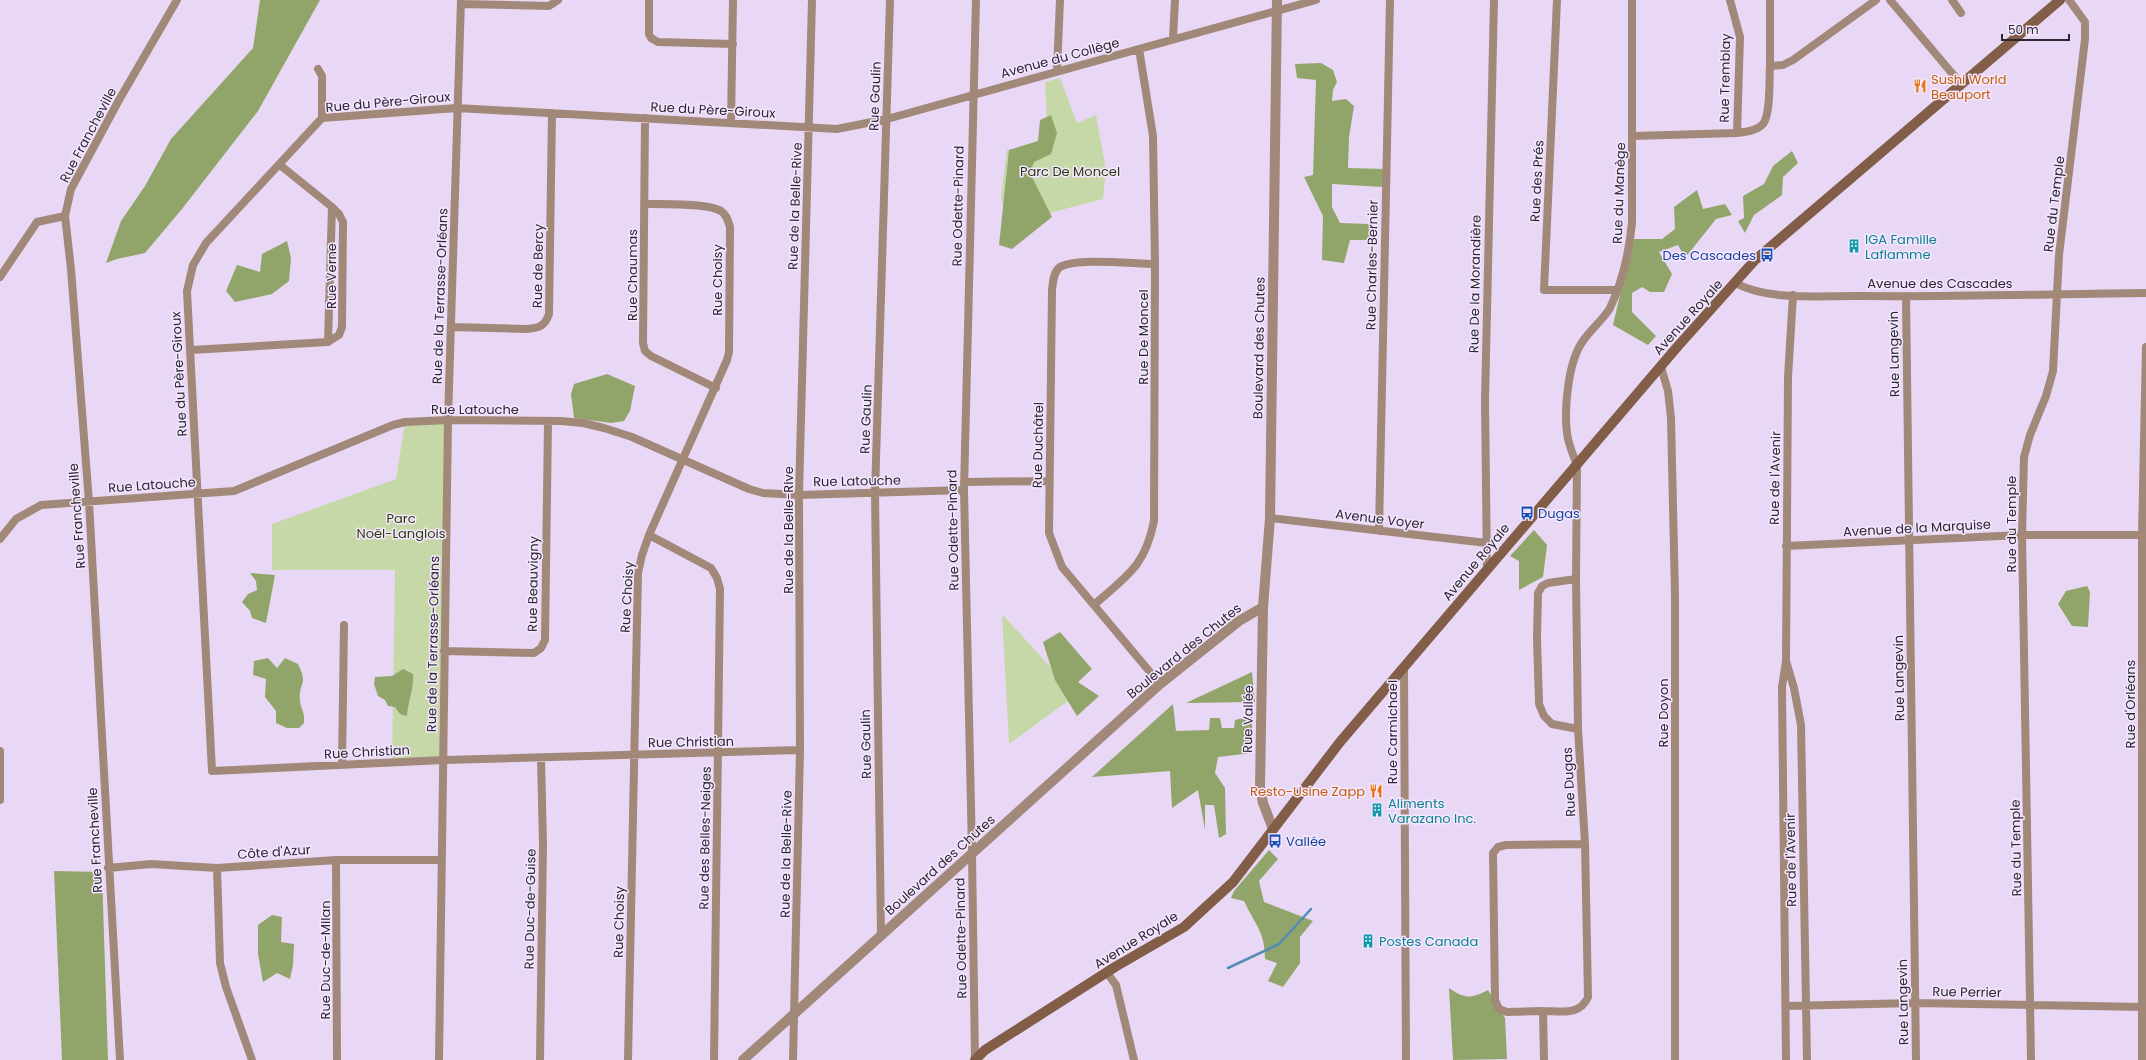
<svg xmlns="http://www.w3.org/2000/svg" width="2146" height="1060" viewBox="0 0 2146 1060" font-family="Poppins,sans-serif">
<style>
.green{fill:#c7d8a8}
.forest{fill:#91a56a}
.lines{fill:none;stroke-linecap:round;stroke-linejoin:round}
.stream{stroke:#548cb3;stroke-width:2.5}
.minor{stroke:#a18879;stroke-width:8}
.tertiary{stroke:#a18879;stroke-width:10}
.secondary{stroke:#825d48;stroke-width:10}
.labels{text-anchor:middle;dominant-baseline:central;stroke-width:3;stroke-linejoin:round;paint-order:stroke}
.street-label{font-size:13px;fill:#2c2631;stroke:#f4e7ff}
.food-label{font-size:13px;fill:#c56008;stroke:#f4e7ff;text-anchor:start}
.park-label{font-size:13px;fill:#2d3a0c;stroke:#f4e7ff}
.culture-label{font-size:13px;fill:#0d838f;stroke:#f4e7ff;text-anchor:start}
.transit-label{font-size:13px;fill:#164399;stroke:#f4e7ff;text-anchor:start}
</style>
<rect width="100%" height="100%" fill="#e9d8f5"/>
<path class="green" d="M 1060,78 L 1077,123 L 1096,115 L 1106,170 L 1103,199 L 1049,213 L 1009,234 L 1001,196 L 1007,150 L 1048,144 L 1045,82 Z
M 448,420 L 444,760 L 392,763 L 395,570 L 272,570 L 272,524 L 396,479 L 405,422 Z
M 1002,614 L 1076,695 L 1009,744 Z"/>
<path class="forest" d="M 260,0 L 320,0 L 258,111 L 182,209 L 145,253 L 117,259 L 106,263 L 121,221 L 145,186 L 171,139 L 253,48 Z
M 1321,63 L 1333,70 L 1337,82 L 1333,90 L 1332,101 L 1346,99 L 1354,106 L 1349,137 L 1348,168 L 1385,169 L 1383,187 L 1332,184 L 1332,207 L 1340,223 L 1370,224 L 1375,240 L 1350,240 L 1344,263 L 1322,260 L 1323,216 L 1304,177 L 1313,175 L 1316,80 L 1297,78 L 1295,64 Z
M 1051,115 L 1057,133 L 1051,154 L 1034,162 L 1030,173 L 1052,217 L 1012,249 L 999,245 L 1009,150 L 1038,141 L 1040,120 Z
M 1792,151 L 1798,163 L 1783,177 L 1782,195 L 1754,215 L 1745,233 L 1738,221 L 1744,218 L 1743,196 L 1764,184 L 1773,166 Z
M 1697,190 L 1703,209 L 1725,204 L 1732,215 L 1716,219 L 1685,258 L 1678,245 L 1659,252 L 1672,274 L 1664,292 L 1650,292 L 1642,287 L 1632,293 L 1632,312 L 1656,336 L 1648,345 L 1613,325 L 1633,239 L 1662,239 L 1675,229 L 1674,207 Z
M 287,241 L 291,258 L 289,281 L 272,294 L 235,302 L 226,291 L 237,265 L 260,272 L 262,254 Z
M 607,374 L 635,386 L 630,411 L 624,421 L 611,423 L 574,418 L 571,394 L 574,384 Z
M 1534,530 L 1547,545 L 1543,577 L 1519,590 L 1519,561 L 1510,556 Z
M 250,573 L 275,575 L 266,623 L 252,618 L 250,611 L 242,602 L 248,594 L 257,590 L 256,581 Z
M 2087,586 L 2090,592 L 2088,627 L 2072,626 L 2058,604 L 2066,591 Z
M 1060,632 L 1092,669 L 1078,682 L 1099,696 L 1077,716 L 1055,680 L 1043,642 Z
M 268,658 L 277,668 L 285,658 L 298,664 C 309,686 298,682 300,701 C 301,710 305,711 304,723 L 299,728 L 287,728 L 276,723 L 276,711 L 265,697 L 266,679 L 253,675 L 254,661 Z
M 403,669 L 413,674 C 414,689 408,701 407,716 L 400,714 L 395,707 L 388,706 L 385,700 L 378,696 L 374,684 L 375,677 L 392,676 Z
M 1252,672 L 1255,702 L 1186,703 Z
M 1173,704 L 1176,731 L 1209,730 L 1210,718 L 1220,718 L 1222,728 L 1234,728 L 1235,720 L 1252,716 L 1252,753 L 1218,757 L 1215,773 L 1225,788 L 1226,834 L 1219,838 L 1214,805 L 1205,805 L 1205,830 L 1198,790 L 1172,808 L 1170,771 L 1092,777 Z
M 1269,850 L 1278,859 L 1259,881 L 1264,902 L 1313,921 L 1300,937 L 1300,963 L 1283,987 L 1268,981 L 1277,963 L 1265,959 C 1265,931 1255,925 1244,901 L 1231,898 L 1234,891 Z
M 54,871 L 102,872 L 108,1060 L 62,1060 Z
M 272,915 L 282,917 L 281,942 L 294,944 L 293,965 L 290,979 L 277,973 L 263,982 L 258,954 L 258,925 Z
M 1449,988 C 1465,999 1471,999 1488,990 L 1505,1018 L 1507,1059 L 1453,1060 Z"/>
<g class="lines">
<path class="stream" d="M 1228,968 L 1279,944 L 1311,909"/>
<path class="minor" d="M 649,0 L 649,34 L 651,38 L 658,42 L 733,44
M 1557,0 L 1544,290 L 1617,290
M 1730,0 L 1740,37 L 1737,133
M 1890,0 L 1962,85
M 1952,0 L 1961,13
M 461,4 L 549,6 L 558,0
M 1173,39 L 1175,0
M 1770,66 L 1770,0
M 318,69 L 322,76 L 322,118
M 1057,71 L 1060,0
M 645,118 L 643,343 L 645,351 L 651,356 L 716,388
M 731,123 L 733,0
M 1633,136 L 1737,133 C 1745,132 1757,131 1763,124 C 1771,114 1769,79 1770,66 L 1783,65 L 1793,60 L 1876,0
M 1155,264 C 1134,264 1077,257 1060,267 C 1053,272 1053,283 1052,290 L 1049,533 L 1062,567 L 1160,684
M 0,277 L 37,222 L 65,216
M 1735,283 C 1772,302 1821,295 1861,296 C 1956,297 2051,294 2146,293
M 1906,296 L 1916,1060
M 452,327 L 527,329 C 539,328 545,326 549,314 L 552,113
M 328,342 L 332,207
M 191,350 L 328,342 L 339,335 L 342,327 L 343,222 L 339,214 L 332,207 L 280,165
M 1661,367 L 1668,391 L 1671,418 L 1675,595 L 1675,1060
M 964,482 L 1049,481
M 1270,518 L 1487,543
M 1379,531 L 1390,0
M 649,535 L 711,568 L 717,578 L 720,589 L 714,1060
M 0,539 L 16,519 L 41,505 L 234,491 L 393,425 L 405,422 L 448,420 L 561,421 L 583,423 L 604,428 L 632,437 L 749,489 L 763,493 L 799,495 L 964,490
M 1786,546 L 2022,535 L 2146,535
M 1487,569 L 1485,401 L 1494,0
M 1576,579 L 1548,583 L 1542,586 L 1538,593 L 1537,638 L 1539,704 L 1544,716 L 1552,724 L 1578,729
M 1095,604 C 1128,575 1145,566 1154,521 L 1155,264 L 1153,136 L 1139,49
M 444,651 L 534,653 L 541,648 L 545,640 L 548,422
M 1787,664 L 1794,688 L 1801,725 L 1807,1060
M 1404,669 L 1406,1060
M 800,750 L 444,760 L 212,771 L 187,291 L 193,265 L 206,243 L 322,118 L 457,108 L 837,129 L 887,119 L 1316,0
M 0,751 L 0,800
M 342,765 L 344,625
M 336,860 L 337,1060
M 108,868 L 151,864 L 217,868 L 336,860 L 441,860
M 217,868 L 220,963 L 226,987 L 252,1060
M 881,936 L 875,493 L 890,0
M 1107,973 L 1116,985 L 1134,1060
M 1787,1006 L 1915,1003 L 2145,1007
M 1543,1011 L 1507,1012 L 1499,1009 L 1495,1000 L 1493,853 L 1498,847 L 1506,845 L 1585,844
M 120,1060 L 89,502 L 71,269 L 65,216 L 71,189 L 119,100 L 177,0
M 439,1060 L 448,420 L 461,0
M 540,1060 L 543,844 L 541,758
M 628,1060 L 638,573 L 642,555 L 649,535 L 727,360 L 729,352 L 730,227 C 728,221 727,215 721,211 C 708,203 662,204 644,204
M 793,1060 L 800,750 L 799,495 L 812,0
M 975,1060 L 972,852 L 964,490 L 976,0
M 1544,1060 L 1543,1011 C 1561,1011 1580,1016 1588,997 L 1585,844 L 1578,729 L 1576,579 L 1577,465 C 1573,454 1568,444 1567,433 C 1564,409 1568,361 1583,341 C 1591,329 1603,320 1610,308 C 1623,281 1629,252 1632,223 L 1632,0
M 1786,1060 L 1782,687 L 1786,661 L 1788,377 L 1793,295
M 2031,1060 L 2022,535 L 2024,457 L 2030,435 L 2046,396 L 2053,371 L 2059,255 L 2085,39 L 2085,22 L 2069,0
M 2142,1060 L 2142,535 L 2146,347"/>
<path class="tertiary" d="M 1273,829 L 1263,803 L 1260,787 L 1263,607 L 1270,518 L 1277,0
M 743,1060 L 1160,684 L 1239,621 L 1263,607"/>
<path class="secondary" d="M 975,1060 L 985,1050 L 1115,967 L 1184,927 L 1233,882 L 1340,742 L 1678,346 L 1755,260 L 2060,0"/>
</g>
<defs>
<g id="restaurant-bare" transform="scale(1.08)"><path d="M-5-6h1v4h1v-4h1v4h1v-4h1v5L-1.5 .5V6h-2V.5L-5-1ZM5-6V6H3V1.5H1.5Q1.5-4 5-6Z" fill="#e8710a" stroke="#f4e7ff" stroke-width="2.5" paint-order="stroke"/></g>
<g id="building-bare" transform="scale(1.08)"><path d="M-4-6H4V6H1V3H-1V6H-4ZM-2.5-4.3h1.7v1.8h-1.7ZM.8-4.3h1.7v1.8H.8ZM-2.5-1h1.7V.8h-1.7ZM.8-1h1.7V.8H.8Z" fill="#0f9aa8" stroke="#f4e7ff" stroke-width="2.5" paint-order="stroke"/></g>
<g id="bus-bare" transform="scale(1.08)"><path d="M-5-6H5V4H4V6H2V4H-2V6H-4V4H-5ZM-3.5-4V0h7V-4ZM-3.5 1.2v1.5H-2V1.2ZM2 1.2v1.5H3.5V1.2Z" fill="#1a4fb4" stroke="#f4e7ff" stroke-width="2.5" paint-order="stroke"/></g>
</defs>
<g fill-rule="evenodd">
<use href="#restaurant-bare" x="1920" y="86"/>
<use href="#building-bare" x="1854" y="246"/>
<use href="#bus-bare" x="1767" y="255"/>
<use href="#bus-bare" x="1527" y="513"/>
<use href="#restaurant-bare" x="1376" y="791"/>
<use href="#building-bare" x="1377" y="810"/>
<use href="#bus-bare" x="1275" y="841"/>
<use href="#building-bare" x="1368" y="941"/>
</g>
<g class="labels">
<g class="street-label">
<text transform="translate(1060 58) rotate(-15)">Avenue du Collège</text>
<text transform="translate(1725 78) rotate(-89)">Rue Tremblay</text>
<text transform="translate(875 96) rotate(-88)">Rue Gaulin</text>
<text transform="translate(388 102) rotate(-5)">Rue du Père-Giroux</text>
<text transform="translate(713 110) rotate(3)">Rue du Père-Giroux</text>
<text transform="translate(88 135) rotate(-62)">Rue Francheville</text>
<text transform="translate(1537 181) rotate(-87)">Rue des Prés</text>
<text transform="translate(1619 193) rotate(-88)">Rue du Manège</text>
<text transform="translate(2054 204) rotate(-83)">Rue du Temple</text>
<text transform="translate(795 206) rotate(-88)">Rue de la Belle-Rive</text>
<text transform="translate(958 206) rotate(-89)">Rue Odette-Pinard</text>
<text transform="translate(1372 265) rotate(-89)">Rue Charles-Bernier</text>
<text transform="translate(538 266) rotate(-89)">Rue de Bercy</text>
<text transform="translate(632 275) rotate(-90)">Rue Chaumas</text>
<text transform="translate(331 276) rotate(-90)">Rue Verne</text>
<text transform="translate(717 280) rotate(-90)">Rue Choisy</text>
<text x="1940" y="283">Avenue des Cascades</text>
<text transform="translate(1475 284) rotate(-89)">Rue De la Morandière</text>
<text transform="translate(440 296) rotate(-88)">Rue de la Terrasse-Orléans</text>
<text transform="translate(1688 317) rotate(-48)">Avenue Royale</text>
<text transform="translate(1143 337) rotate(-90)">Rue De Moncel</text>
<text transform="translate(1259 348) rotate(-89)">Boulevard des Chutes</text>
<text transform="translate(1894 354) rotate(-91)">Rue Langevin</text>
<text transform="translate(179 374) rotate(-93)">Rue du Père-Giroux</text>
<text x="475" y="409">Rue Latouche</text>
<text transform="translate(866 419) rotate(-88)">Rue Gaulin</text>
<text transform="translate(1038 445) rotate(-89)">Rue Duchâtel</text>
<text transform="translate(1775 478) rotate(-89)">Rue de l'Avenir</text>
<text transform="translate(857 481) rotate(-1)">Rue Latouche</text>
<text transform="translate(152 485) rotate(-4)">Rue Latouche</text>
<text transform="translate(77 516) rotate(-94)">Rue Francheville</text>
<text transform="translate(1380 519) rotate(7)">Avenue Voyer</text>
<text transform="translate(2011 524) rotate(-90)">Rue du Temple</text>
<text transform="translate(1917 528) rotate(-3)">Avenue de la Marquise</text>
<text transform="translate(788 530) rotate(-90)">Rue de la Belle-Rive</text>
<text transform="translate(953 530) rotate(-91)">Rue Odette-Pinard</text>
<text transform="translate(1476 562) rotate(-50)">Avenue Royale</text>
<text transform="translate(533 584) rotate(-89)">Rue Beauvigny</text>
<text transform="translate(627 597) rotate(-87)">Rue Choisy</text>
<text transform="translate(433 644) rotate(-89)">Rue de la Terrasse-Orléans</text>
<text transform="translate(1184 651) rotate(-39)">Boulevard des Chutes</text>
<text transform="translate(1899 678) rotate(-91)">Rue Langevin</text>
<text transform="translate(2130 704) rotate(-90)">Rue d'Orléans</text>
<text transform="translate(1663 713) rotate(-90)">Rue Doyon</text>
<text transform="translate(1248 719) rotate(-89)">Rue Vallée</text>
<text transform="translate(1392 732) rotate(-90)">Rue Carmichael</text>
<text transform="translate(691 742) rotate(-1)">Rue Christian</text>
<text transform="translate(866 744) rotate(-91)">Rue Gaulin</text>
<text transform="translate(367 752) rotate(-3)">Rue Christian</text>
<text transform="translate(1569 782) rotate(-93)">Rue Dugas</text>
<text transform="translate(705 838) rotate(-89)">Rue des Belles-Neiges</text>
<text transform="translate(95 840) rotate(-93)">Rue Francheville</text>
<text transform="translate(2016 848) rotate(-91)">Rue du Temple</text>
<text transform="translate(274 852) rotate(-4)">Côte d'Azur</text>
<text transform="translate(786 854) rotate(-89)">Rue de la Belle-Rive</text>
<text transform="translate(1791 860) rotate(-91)">Rue de l'Avenir</text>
<text transform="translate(940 865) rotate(-42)">Boulevard des Chutes</text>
<text transform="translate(530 909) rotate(-89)">Rue Duc-de-Guise</text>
<text transform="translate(619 922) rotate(-89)">Rue Choisy</text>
<text transform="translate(961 938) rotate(-91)">Rue Odette-Pinard</text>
<text transform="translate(1136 940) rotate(-32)">Avenue Royale</text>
<text transform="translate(325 960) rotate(-90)">Rue Duc-de-Milan</text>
<text transform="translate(1967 992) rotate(1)">Rue Perrier</text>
<text transform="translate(1903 1002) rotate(-91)">Rue Langevin</text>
</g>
<g class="food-label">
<text x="1931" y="79">Sushi World<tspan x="1931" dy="15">Beauport</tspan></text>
<text x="1365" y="791" text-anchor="end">Resto-Usine Zapp</text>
</g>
<g class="park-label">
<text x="1070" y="171">Parc De Moncel</text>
<text x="401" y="518">Parc<tspan x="401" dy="15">Noël-Langlois</tspan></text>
</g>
<g class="culture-label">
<text x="1865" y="239">IGA Famille<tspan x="1865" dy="15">Laflamme</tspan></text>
<text x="1388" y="803">Aliments<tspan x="1388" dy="15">Varazano Inc.</tspan></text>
<text x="1379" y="941">Postes Canada</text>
</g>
<g class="transit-label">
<text x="1756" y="255" text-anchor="end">Des Cascades</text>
<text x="1538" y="513">Dugas</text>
<text x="1286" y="841">Vallée</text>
</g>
</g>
<path d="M2002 34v6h67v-6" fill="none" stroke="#2c2631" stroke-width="2"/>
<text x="2008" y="34" font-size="12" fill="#2c2631" stroke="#f4e7ff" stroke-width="3" paint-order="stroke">50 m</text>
</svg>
